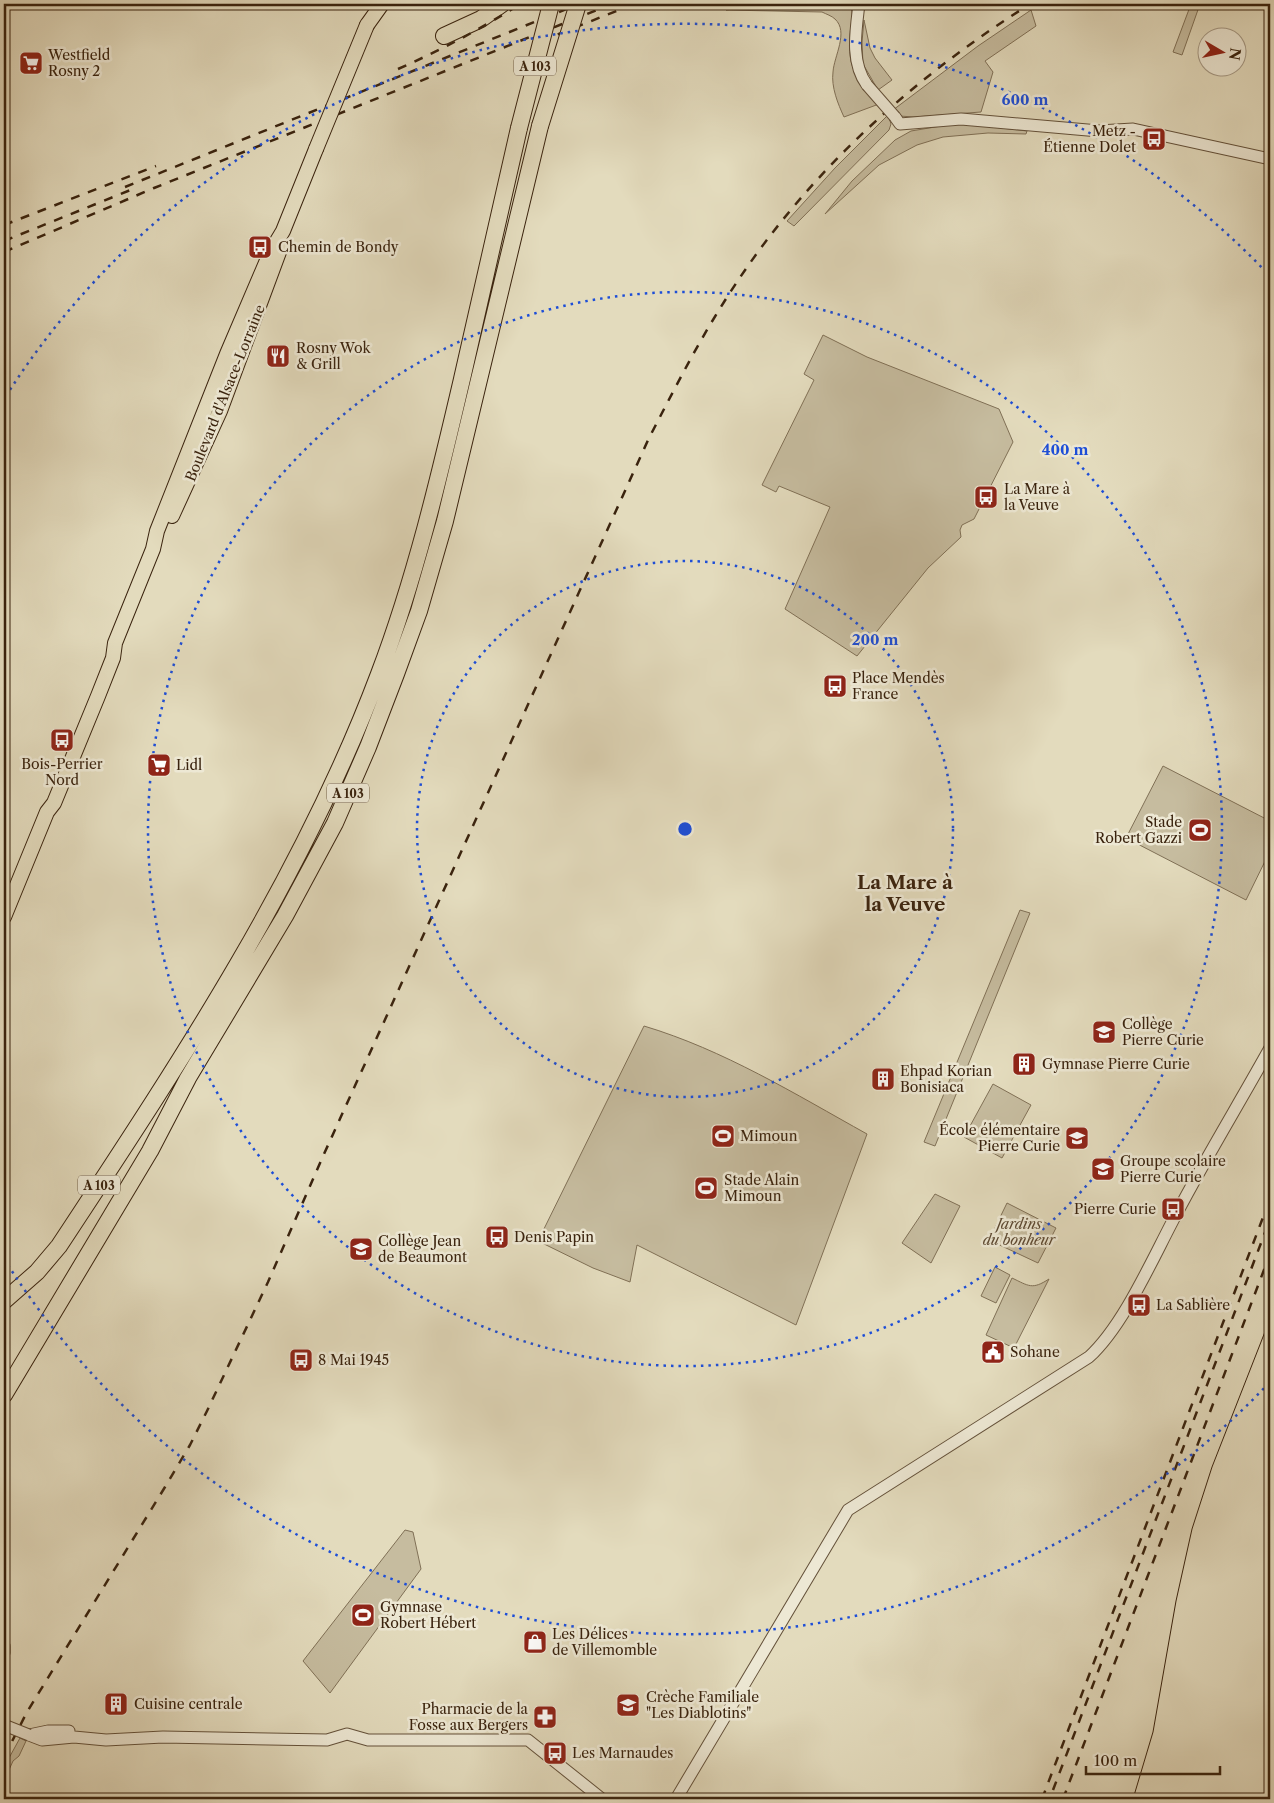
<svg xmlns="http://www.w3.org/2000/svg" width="1274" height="1803" viewBox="0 0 1274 1803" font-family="'Libre Caslon Text',serif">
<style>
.green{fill:#c6bc9f;stroke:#807056}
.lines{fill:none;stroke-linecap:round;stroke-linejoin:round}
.minor-casing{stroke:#64513a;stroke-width:13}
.major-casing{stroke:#3a230e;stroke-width:16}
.highway-casing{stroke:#3a230e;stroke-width:18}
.minor{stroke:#ede8d4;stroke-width:11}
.major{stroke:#e3dbbd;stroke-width:14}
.highway{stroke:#e3dbbd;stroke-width:16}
.tram{stroke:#3a230e;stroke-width:1}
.rail{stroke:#3a230e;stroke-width:2.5;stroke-dasharray:9 9;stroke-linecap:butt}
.minor-bridge-casing{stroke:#64513a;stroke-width:13;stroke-linecap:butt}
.major-bridge-casing{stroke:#3a230e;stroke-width:16;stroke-linecap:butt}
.highway-bridge-casing{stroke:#3a230e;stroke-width:18;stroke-linecap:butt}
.minor-bridge{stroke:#ede8d4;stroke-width:11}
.major-bridge{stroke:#e3dbbd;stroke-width:14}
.highway-bridge{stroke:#e3dbbd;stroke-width:16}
.ring{fill:none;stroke:#1d4ed8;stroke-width:2.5;stroke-dasharray:2.5 5}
.labels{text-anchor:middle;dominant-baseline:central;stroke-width:5;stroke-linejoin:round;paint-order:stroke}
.shield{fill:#ede8d4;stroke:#705e49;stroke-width:1}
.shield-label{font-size:12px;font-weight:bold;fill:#3a230e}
.poi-label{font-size:14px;fill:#3a230e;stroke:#ede8d4;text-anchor:start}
.street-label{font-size:14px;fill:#3a230e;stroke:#ede8d4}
.park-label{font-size:14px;font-style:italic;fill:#5d4932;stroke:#ede8d4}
.district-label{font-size:19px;font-weight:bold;fill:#3a230e;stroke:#ede8d4}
.centre{fill:#1d4ed8;stroke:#ede8d4;stroke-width:2.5}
.ring-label{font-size:15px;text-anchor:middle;font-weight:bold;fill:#1d4ed8;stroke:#ede8d4;stroke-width:5;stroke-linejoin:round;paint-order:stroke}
</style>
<rect width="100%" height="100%" fill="#e3dbbd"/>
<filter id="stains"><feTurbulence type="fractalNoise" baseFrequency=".004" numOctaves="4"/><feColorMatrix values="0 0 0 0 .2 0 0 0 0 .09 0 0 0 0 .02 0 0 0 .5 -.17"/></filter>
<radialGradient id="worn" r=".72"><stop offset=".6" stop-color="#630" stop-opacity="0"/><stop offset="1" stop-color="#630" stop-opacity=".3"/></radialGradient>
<path class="green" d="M 770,4 L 850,4 C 854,13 851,24 850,34 C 847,70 857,78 879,104 L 844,117 C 838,104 831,87 833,72 C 834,56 849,32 835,19 C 832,16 826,14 822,12 L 726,10 Z
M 1191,4 L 1200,4 L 1182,55 L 1173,52 Z
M 1031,10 L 1036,26 L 985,61 L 993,72 L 981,112 L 914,117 L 899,116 L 893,110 L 978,46 Z
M 864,20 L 870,48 L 875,58 L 892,80 L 878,90 L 863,64 L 862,42 Z
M 888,115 L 891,124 L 889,130 L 794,226 L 787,221 L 835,168 Z
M 959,123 L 1027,131 L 1026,134 L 988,133 L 943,137 L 917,145 L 879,165 L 825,214 L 852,181 L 895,140 L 911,131 Z
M 823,335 L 867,357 L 999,409 L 1013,442 L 974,519 L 962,525 L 960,530 L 961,537 L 928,568 L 857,656 L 785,609 L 830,507 L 779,486 L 776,492 L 762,485 L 814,380 L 804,374 Z
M 1163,766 L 1270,821 L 1270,851 L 1246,900 L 1126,838 Z
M 1020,910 L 1030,913 L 935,1146 L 924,1142 Z
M 644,1026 C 724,1050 795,1094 867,1134 L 796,1325 L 637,1245 L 630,1282 L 593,1268 L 538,1241 Z
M 993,1084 L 1031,1105 L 1002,1158 L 964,1137 Z
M 935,1194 L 960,1206 L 931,1263 L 902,1243 Z
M 1007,1203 L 1056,1228 L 1038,1263 L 989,1240 Z
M 995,1267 L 1010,1275 L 996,1303 L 981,1296 Z
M 1012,1278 C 1029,1286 1032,1290 1049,1279 L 1014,1348 L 986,1335 Z
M 405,1530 L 413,1532 L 421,1569 L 330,1693 L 303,1661 Z
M 20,1738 L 26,1741 L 19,1756 L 13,1761 L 4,1781 L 4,1767 Z"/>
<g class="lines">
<g class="minor-casing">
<path id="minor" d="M 859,4 C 856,30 850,62 867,85
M 895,117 L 900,124 L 961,119 L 1099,131 L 1133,129 L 1270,159
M 4,1646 L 4,1653
M 29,1735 L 42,1740 L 74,1737 L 106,1740 L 163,1737 L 327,1740 L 347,1734 L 368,1740 L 528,1740 L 602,1799
M 29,1735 L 48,1731 L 69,1731
M 676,1799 L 848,1510 L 1089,1357 C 1125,1324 1154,1255 1178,1211 C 1207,1156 1240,1102 1270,1048"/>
</g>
<g class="major-casing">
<path id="major" d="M 367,25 L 382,4
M 172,516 L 220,411 L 282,244
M 4,917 L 47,812 L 54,803 L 98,696 L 113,658 L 115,643 L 153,549 L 157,531 L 227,354 L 271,251 L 283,231 L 316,149"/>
</g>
<g class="highway-casing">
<path id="highway" d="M 444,36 L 481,19 L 502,4
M 4,1301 L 37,1272 L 59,1246 C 179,1064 302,879 379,674 C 415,579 439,478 462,379 C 481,295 500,211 519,128
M 4,1395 L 150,1151 L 188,1078 L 285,916 L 335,823 L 368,747 L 396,674 L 419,611 L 445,521 L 540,126"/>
</g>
<use href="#minor" class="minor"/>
<use href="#major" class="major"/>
<use href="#highway" class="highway"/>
<path class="tram" d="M 1266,1099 L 1270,1091
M 1133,1799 L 1153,1732 L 1176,1601 L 1192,1529 L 1212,1467 L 1270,1319"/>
<path class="rail" d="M 541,41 L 634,4
M 398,69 C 441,50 481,29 520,4
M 125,187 L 579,4
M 4,225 L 156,166
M 4,241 L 133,189
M 4,252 L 154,188 L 612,4
M 4,1757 L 27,1712 L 165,1487 L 190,1445 L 207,1411 L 268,1282 L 324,1154 L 649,438 C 673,392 696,346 724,302 C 801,179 908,81 1030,4
M 1053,1790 L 1269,1222
M 1042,1799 L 1270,1199
M 1063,1799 L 1270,1254"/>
<g class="minor-bridge-casing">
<path id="minor-bridge" d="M 867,85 L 895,117
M 4,1725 L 29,1735"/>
</g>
<g class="major-bridge-casing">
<path id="major-bridge" d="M 316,149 L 367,25"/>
</g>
<g class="highway-bridge-casing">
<path id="highway-bridge" d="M 540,126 L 578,4
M 519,128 L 551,4"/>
</g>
<use href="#minor-bridge" class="minor-bridge"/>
<use href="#major-bridge" class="major-bridge"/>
<use href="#highway-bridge" class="highway-bridge"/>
</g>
<g class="ring">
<circle cx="685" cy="829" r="268"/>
<circle cx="685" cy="829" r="537"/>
<path d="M1269 1383A805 805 0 0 1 6 1262M6 396A805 805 0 0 1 1269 275"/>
</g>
<defs>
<g id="supermarket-square" transform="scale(1.25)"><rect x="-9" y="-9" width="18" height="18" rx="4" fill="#8f2418" stroke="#ede8d4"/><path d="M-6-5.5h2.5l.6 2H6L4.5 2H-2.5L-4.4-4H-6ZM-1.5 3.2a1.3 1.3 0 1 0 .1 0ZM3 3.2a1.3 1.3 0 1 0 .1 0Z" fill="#fff"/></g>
<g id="bus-square" transform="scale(1.25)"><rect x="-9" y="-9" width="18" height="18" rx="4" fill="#8f2418" stroke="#ede8d4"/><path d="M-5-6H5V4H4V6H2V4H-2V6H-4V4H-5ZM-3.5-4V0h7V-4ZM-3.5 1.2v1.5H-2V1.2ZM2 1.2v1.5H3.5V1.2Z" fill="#fff"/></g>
<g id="restaurant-square" transform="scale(1.25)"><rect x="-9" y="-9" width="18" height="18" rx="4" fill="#8f2418" stroke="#ede8d4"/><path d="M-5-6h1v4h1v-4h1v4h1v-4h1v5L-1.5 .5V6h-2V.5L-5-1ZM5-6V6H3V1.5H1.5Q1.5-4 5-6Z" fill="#fff"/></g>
<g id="stadium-square" transform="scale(1.25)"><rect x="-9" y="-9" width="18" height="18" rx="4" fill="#8f2418" stroke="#ede8d4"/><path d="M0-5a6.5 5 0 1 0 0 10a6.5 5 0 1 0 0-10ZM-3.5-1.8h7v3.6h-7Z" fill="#fff"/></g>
<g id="school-square" transform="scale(1.25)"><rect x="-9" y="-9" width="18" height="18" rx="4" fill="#8f2418" stroke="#ede8d4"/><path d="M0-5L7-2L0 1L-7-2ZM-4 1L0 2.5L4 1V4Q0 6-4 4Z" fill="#fff"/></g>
<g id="building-square" transform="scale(1.25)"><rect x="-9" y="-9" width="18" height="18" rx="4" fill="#8f2418" stroke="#ede8d4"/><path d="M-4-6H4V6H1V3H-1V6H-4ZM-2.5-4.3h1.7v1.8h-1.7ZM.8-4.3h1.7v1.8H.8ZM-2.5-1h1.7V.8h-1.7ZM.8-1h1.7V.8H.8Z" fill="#fff"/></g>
<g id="civic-square" transform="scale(1.25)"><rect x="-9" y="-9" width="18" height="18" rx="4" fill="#8f2418" stroke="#ede8d4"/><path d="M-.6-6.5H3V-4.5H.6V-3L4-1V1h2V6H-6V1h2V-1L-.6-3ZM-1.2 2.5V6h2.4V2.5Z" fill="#fff"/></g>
<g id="shop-square" transform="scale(1.25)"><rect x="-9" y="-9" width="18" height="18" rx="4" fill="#8f2418" stroke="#ede8d4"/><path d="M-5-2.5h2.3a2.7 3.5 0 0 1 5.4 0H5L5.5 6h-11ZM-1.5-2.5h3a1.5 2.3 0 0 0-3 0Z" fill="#fff"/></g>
<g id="pharmacy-square" transform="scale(1.25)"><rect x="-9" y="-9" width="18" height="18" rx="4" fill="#8f2418" stroke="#ede8d4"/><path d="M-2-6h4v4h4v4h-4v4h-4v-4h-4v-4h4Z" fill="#fff"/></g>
</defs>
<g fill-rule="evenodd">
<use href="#supermarket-square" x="31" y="63"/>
<use href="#bus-square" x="1154" y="139"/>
<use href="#bus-square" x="260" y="247"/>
<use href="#restaurant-square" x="278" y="356"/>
<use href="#bus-square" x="986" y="497"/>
<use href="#bus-square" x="835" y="686"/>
<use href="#bus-square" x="62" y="740"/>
<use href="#supermarket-square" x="159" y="765"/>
<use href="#stadium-square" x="1200" y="830"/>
<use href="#school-square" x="1104" y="1032"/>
<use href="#building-square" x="1024" y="1064"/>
<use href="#building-square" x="883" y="1079"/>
<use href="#stadium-square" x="723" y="1136"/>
<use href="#school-square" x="1077" y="1138"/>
<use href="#school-square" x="1103" y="1169"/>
<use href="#stadium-square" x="706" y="1188"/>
<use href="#bus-square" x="1173" y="1209"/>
<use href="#bus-square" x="497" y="1237"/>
<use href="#school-square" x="361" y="1249"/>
<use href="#bus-square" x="1139" y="1305"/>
<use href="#civic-square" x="993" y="1352"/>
<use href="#bus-square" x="301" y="1360"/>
<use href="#stadium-square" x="363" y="1615"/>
<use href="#shop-square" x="535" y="1642"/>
<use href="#building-square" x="116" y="1704"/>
<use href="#school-square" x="628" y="1705"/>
<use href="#pharmacy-square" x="545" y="1717"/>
<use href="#bus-square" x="555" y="1753"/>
</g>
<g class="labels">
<g class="shield">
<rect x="514" y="56.5" width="42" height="19" rx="4"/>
<rect x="327" y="783.5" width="42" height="19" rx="4"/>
<rect x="78" y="1175.5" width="42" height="19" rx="4"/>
</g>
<g class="shield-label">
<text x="535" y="66">A 103</text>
<text x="348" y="793">A 103</text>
<text x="99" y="1185">A 103</text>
</g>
<g class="poi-label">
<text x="48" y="55">Westfield<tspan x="48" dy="16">Rosny 2</tspan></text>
<text x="1136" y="131" text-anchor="end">Metz -<tspan x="1136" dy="16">Étienne Dolet</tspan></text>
<text x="278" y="247">Chemin de Bondy</text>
<text x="296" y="348">Rosny Wok<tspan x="296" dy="16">&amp; Grill</tspan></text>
<text x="1004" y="489">La Mare à<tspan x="1004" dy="16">la Veuve</tspan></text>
<text x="852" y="678">Place Mendès<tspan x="852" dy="16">France</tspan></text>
<text x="62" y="764" text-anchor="middle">Bois-Perrier<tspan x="62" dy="16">Nord</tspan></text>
<text x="176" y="765">Lidl</text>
<text x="1182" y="822" text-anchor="end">Stade<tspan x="1182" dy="16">Robert Gazzi</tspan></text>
<text x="1122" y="1024">Collège<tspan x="1122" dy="16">Pierre Curie</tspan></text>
<text x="1042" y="1064">Gymnase Pierre Curie</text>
<text x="900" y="1071">Ehpad Korian<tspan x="900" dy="16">Bonisiaca</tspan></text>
<text x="1060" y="1130" text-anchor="end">École élémentaire<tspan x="1060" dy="16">Pierre Curie</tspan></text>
<text x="740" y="1136">Mimoun</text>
<text x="1120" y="1161">Groupe scolaire<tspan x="1120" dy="16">Pierre Curie</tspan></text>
<text x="724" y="1180">Stade Alain<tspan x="724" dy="16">Mimoun</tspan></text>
<text x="1156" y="1209" text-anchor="end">Pierre Curie</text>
<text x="514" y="1237">Denis Papin</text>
<text x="378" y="1241">Collège Jean<tspan x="378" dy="16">de Beaumont</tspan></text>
<text x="1156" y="1305">La Sablière</text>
<text x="1010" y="1352">Sohane</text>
<text x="318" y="1360">8 Mai 1945</text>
<text x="380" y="1607">Gymnase<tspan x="380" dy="16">Robert Hébert</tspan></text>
<text x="552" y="1634">Les Délices<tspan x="552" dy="16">de Villemomble</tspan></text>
<text x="646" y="1697">Crèche Familiale<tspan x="646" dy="16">"Les Diablotins"</tspan></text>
<text x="134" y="1704">Cuisine centrale</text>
<text x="528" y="1709" text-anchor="end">Pharmacie de la<tspan x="528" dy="16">Fosse aux Bergers</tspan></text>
<text x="572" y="1753">Les Marnaudes</text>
</g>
<g class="street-label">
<text transform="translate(225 393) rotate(-68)">Boulevard d'Alsace-Lorraine</text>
</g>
<g class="park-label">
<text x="1019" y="1224">Jardins<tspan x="1019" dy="16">du bonheur</tspan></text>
</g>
<g class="district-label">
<text x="905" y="882">La Mare à<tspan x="905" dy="22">la Veuve</tspan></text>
</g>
</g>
<circle cx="685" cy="829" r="8" class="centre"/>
<g class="ring-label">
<text x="1025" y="105">600 m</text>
<text x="1065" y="455">400 m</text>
<text x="875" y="645">200 m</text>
</g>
<rect width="1274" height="1803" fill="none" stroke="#e3dbbd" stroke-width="20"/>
<rect x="5" y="5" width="1264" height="1793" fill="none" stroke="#3a230e" stroke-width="2.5"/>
<rect x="10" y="10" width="1254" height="1783" fill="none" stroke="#3a230e"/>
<g transform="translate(1222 52) rotate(99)"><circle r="24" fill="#ede8d4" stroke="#a59985"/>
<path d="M0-4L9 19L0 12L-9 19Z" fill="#8f2418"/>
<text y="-8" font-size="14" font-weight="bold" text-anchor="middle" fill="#3a230e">N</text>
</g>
<path d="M1086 1766v8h134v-8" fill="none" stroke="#3a230e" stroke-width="2.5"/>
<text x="1094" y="1766" font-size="15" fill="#3a230e" stroke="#ede8d4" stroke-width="4" paint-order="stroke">100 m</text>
<rect width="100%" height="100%" filter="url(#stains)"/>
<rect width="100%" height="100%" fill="url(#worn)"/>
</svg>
